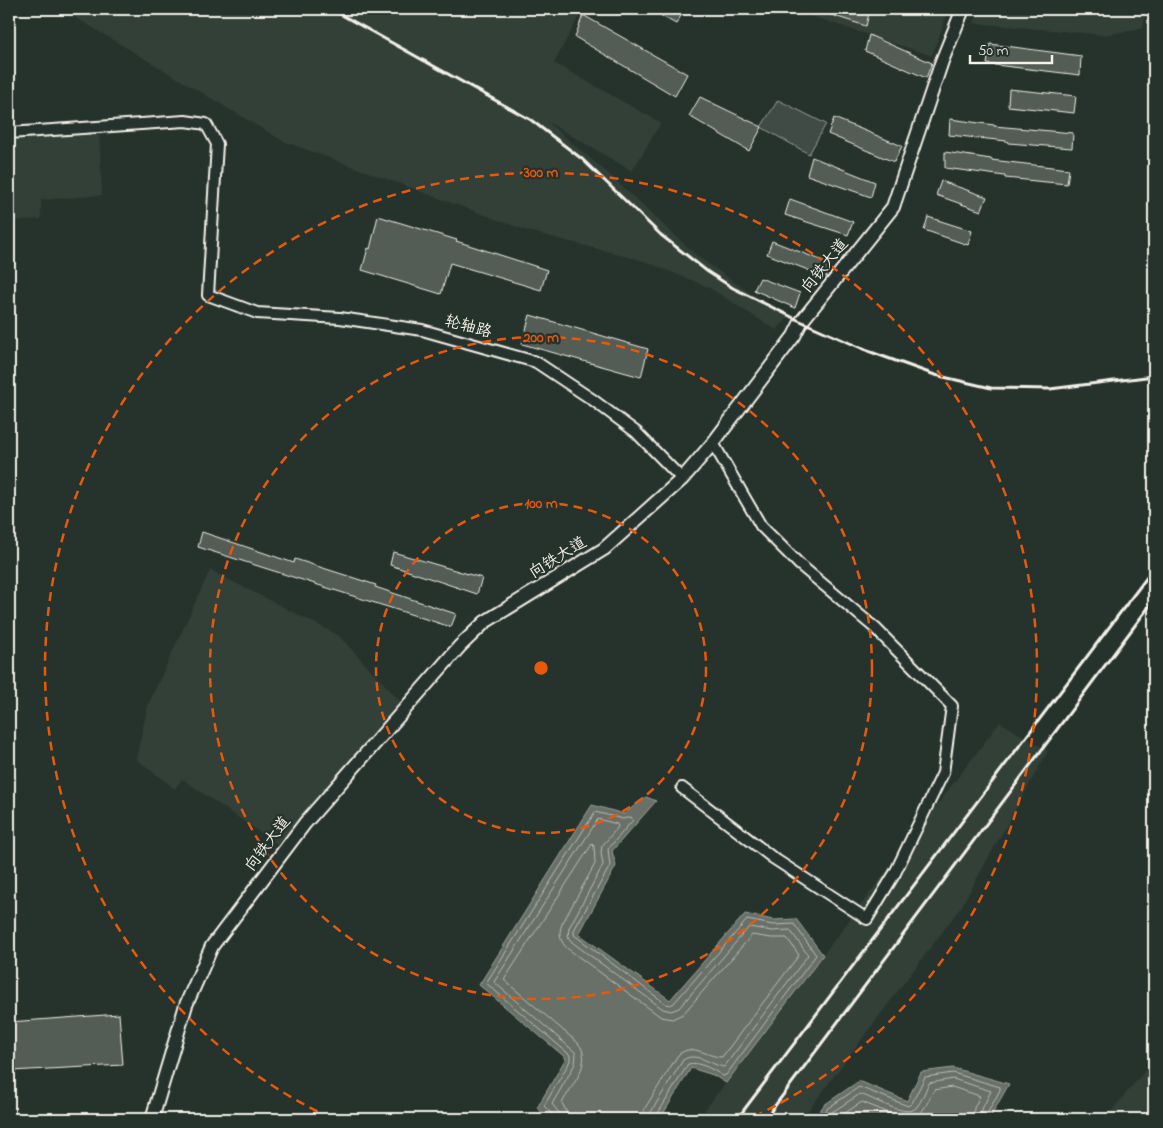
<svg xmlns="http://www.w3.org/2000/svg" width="1163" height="1128" viewBox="0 0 1163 1128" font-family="'Indie Flower','LXGW WenKai TC',sans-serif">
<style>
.built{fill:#333f39}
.green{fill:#414b45;stroke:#9a9e96}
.water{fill:#676f68;stroke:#9fa39b}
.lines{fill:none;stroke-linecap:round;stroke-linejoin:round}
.shore{stroke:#bcbdb5;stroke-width:1}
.building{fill:#525c55;stroke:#f4f1e8}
.minor-casing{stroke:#f4f1e8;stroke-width:14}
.tertiary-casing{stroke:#f4f1e8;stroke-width:16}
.minor{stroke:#26332d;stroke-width:10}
.tertiary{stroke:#26332d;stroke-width:12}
.rail{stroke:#f4f1e8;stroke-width:3}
.ring{fill:none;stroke:#e8590c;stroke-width:2.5;stroke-dasharray:9 6}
.labels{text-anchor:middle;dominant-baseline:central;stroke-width:4.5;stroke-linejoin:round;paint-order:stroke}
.street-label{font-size:16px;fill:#f4f1e8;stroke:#26332d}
.centre{fill:#e8590c;stroke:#26332d;stroke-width:2.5}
.ring-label{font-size:15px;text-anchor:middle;font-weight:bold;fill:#e8590c;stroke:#26332d;stroke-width:4.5;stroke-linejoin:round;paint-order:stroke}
</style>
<rect width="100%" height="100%" fill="#26332d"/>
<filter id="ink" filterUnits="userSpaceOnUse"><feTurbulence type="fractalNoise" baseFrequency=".02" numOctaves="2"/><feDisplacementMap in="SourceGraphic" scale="10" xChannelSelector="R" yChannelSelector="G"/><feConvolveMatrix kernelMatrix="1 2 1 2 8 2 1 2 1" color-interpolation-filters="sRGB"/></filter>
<g filter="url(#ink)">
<path class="built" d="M 61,9 L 442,9 L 452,14 L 455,9 L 583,9 L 554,63 L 661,123 L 632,171 L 546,121 L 611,176 L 697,256 L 753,295 L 791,315 L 776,330 L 708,287 L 644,261 L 528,231 L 283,141 Z
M 790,9 L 949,9 L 932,56 Z
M 980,9 L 1146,9 L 1143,28 L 1104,35 L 974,23 Z
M 99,125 L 102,195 L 41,200 L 41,219 L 9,221 L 9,133 Z
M 210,570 L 338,635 L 404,705 L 278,845 L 182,779 L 175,789 L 136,759 L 148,705 Z
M 1000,722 L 1048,751 L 961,907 L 802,1119 L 698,1119 Z
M 1154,1060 L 1154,1119 L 1104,1119 L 1107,1116 Z"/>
<path class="green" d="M 778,100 L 826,124 L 809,154 L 761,127 Z"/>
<path class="water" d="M 646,797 L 656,801 L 612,851 L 616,866 L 579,934 L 670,1000 L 745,914 L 773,920 L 796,919 L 823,955 L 726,1083 L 713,1075 L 691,1068 L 660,1119 L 551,1119 L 537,1108 L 566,1058 L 479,985 L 592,805 L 624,814 Z
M 953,1068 L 1009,1084 L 992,1114 L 992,1119 L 814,1119 L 824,1105 L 859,1081 L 907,1101 L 921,1072 Z"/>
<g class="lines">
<path class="shore" d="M 553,1119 L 552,1114 L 544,1106 L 570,1061 L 570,1055 L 486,983 L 595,812 L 623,819 L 631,817 L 633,820 L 608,849 L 610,866 L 574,930 L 574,935 L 666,1004 L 671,1005 L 674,1003 L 747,920 L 773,925 L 794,924 L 816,955 L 726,1075 L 723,1076 C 714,1070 699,1061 688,1064 L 657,1115 L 656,1119
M 560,1119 L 559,1113 L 552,1104 L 575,1064 L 576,1053 L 494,982 L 598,819 L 617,824 L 618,827 L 602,846 L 601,853 L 603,865 L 569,928 L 568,937 L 573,943 L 663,1009 L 671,1011 L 679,1008 L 749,927 L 772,931 L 790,930 L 808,955 L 724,1067 C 711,1065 696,1051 683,1060 L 651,1112 L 650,1119
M 567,1119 L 566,1111 L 562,1103 C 571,1086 594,1062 578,1043 L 504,980 L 592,844 L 594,846 L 595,864 L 562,924 C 558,934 560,942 568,949 L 661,1017 L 672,1019 L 683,1014 L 752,935 L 771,938 L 787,938 L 799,955 L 722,1057 C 706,1057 693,1042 678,1055 L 645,1108 L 642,1119
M 820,1119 L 828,1108 L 859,1087 L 908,1106 L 912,1103 L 925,1077 L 953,1073 L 1000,1087 L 1000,1090 L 988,1112 L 987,1119
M 828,1119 L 832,1112 L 860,1094 C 873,1098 906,1118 916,1108 C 922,1101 925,1091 929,1083 L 953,1079 L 991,1091 L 982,1109 L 981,1119
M 836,1119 L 862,1102 L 904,1119
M 909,1119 C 924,1116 927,1102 934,1090 L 952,1087 L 980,1096 L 974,1108 L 973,1119"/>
</g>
<path class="building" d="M 649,9 L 685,9 L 676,24 Z
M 819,9 L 870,9 L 866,26 L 819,11 Z
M 583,15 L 687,74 L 675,96 L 575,37 Z
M 869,35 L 932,63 L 926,78 L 865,51 Z
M 990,44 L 1081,56 L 1080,75 L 987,64 Z
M 1009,89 L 1076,96 L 1074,113 L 1008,106 Z
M 700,97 L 762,127 L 749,151 L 689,116 Z
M 834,118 L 902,146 L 894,162 L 828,134 Z
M 950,119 L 994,125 L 994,126 L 1073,133 L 1072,148 L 1008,143 L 1007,141 L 949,135 Z
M 945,152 L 991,159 L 991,160 L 1069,169 L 1067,184 L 1005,178 L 1005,176 L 945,168 Z
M 812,157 L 875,182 L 871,197 L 807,175 Z
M 941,181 L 987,197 L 981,211 L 936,195 Z
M 790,199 L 853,222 L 848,235 L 785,215 Z
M 378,216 L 457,240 L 456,241 L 547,270 L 541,290 L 450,263 L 441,294 L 362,270 L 368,248 L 370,249 Z
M 928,217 L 972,231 L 968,245 L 924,230 Z
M 772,241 L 831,264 L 826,277 L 767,254 Z
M 760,278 L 800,293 L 795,308 L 754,290 Z
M 530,315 L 648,349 L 641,377 L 522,344 Z
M 202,532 L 294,563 L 295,559 L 376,585 L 375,587 L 456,614 L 451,627 L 198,547 Z
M 393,552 L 482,578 L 477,594 L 390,565 Z
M 119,1014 L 123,1065 L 11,1071 L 9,1022 Z"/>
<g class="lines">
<g class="minor-casing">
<path id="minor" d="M 9,133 L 185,121 L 206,124 L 217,144 L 208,295 L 257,313 L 340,318 L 422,330 L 536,362 L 593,400 L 636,432 L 682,479
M 682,788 L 773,858 L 867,919 L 895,873 L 943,773 L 952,706 L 875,628 L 800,565 L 761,526 L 713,443"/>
</g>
<g class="tertiary-casing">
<path id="tertiary" d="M 152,1119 L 186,1005 L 212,946 L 305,823 L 460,646 L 485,622 L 604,549 L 682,479 L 713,443 L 794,336 L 801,322 L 893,207 L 942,61 L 963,9"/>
</g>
<use href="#minor" class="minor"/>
<use href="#tertiary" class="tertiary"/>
<path class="rail" d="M 331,9 L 531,120 L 582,159 L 661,235 L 708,272 L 733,288 L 798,320 L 868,351 L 935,375 L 991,388 L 1050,389 L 1154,376
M 737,1119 L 1154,568
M 765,1119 L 1154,600"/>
</g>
</g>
<g class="ring">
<circle cx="541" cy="668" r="165"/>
<circle cx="541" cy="668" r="331"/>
<path d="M331 1118A496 496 0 1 1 751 1118"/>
</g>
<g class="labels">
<g class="street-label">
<text transform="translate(825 266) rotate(-51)">向铁大道</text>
<text transform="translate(468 327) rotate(15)">轮轴路</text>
<text transform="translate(558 558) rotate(-32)">向铁大道</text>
<text transform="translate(268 844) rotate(-53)">向铁大道</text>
</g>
</g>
<circle cx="541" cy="668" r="8" class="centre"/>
<g class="ring-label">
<text x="541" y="177">300 m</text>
<text x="541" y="342">200 m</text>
<text x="541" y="508">100 m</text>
</g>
<rect width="1163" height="1128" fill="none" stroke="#26332d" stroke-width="30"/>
<rect x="15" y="15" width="1133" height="1098" fill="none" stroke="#f4f1e8" stroke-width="2" filter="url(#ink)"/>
<path d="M970 55v8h82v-8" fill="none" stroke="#f4f1e8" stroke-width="2.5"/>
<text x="978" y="55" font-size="15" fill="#f4f1e8" stroke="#26332d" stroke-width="4" paint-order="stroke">50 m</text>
</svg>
